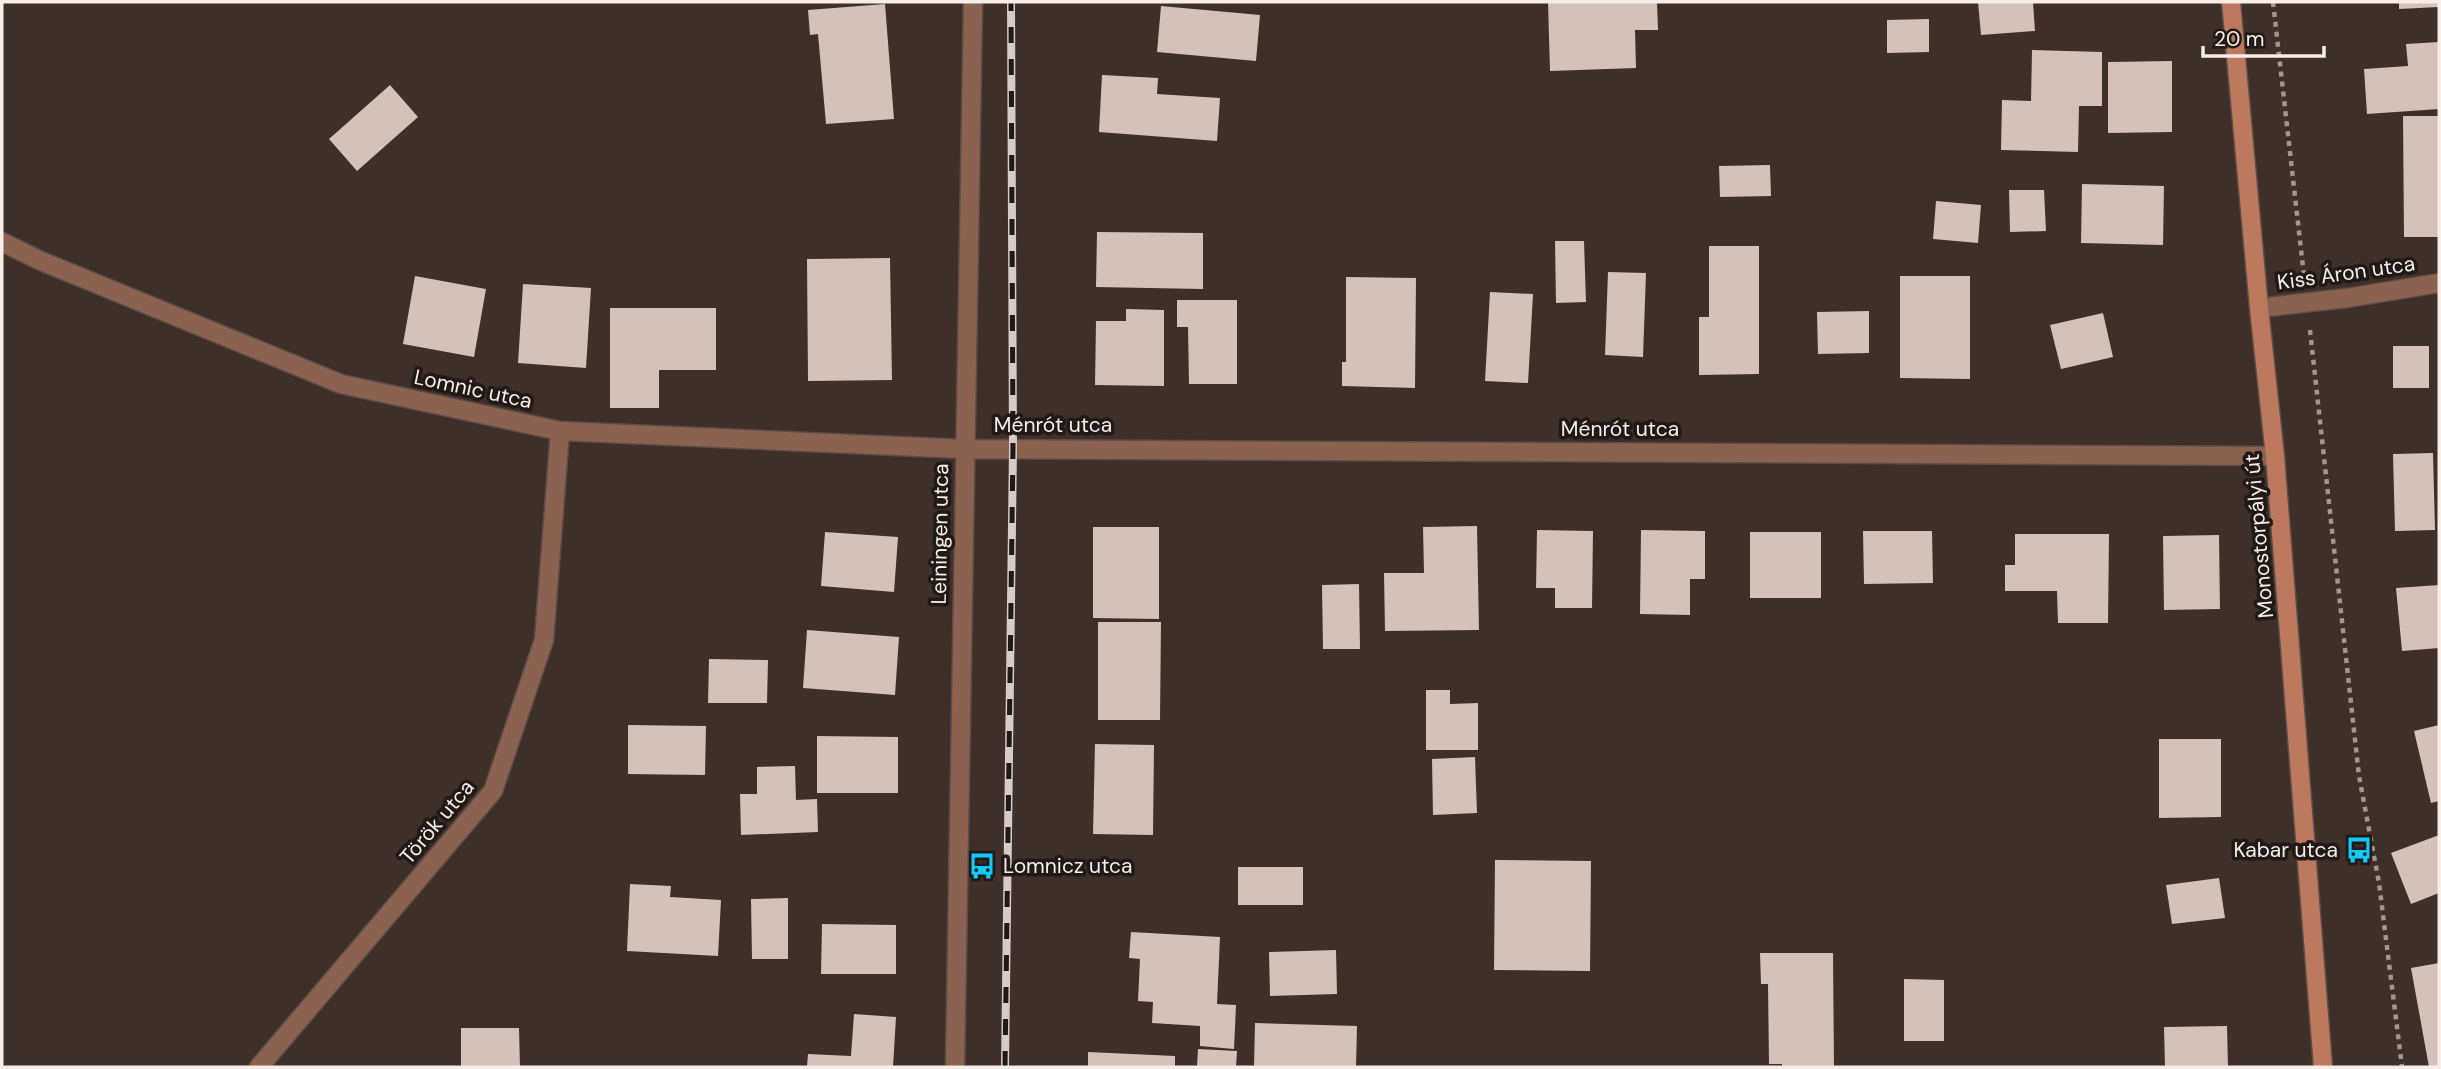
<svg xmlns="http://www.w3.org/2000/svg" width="2441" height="1069" viewBox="0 0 2441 1069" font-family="'DM Sans',sans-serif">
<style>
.building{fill:#d4c1b9}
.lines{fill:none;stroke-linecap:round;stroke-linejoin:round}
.street-casing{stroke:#5c4d48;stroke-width:21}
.secondary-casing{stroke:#5c4d48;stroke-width:21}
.path{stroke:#a39691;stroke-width:4.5;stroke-dasharray:5 5;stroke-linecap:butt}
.street{stroke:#8b6150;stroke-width:18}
.secondary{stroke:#bc795d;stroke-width:18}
.rail-casing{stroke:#d6cbc7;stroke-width:8}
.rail{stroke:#201916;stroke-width:5;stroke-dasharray:16;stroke-linecap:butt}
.labels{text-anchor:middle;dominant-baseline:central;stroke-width:7;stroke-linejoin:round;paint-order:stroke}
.street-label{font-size:21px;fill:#f7ede9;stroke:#201916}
.poi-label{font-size:21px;fill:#f7ede9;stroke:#201916;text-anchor:end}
</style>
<rect width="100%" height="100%" fill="#3e2f29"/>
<path class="building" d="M 1548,2 L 1657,2 L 1658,30 L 1635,30 L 1636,68 L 1550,71 Z
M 1978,2 L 2033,2 L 2035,31 L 1981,35 Z
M 2399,2 L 2439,2 L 2439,7 L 2399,9 Z
M 885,4 L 894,119 L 826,124 L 818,34 L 810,35 L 808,10 Z
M 1161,6 L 1260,15 L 1256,61 L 1157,52 Z
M 1929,19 L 1929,52 L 1887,53 L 1887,20 Z
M 2439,42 L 2439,109 L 2367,114 L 2364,69 L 2408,66 L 2406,44 Z
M 2032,50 L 2102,52 L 2102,106 L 2079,106 L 2078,152 L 2001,150 L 2002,100 L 2031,101 Z
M 2172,61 L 2172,132 L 2108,133 L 2108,62 Z
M 1102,75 L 1158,78 L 1157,94 L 1220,98 L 1217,141 L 1099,132 Z
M 390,85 L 418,117 L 357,171 L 329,139 Z
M 2403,116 L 2439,116 L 2439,237 L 2404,237 Z
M 1770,165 L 1771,196 L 1720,197 L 1719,166 Z
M 2082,184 L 2164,186 L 2163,245 L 2081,243 Z
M 2009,190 L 2044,190 L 2046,231 L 2010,232 Z
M 1936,201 L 1981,205 L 1978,243 L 1933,239 Z
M 1097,232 L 1203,233 L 1203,289 L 1096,287 Z
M 1555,241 L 1584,241 L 1586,302 L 1556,303 Z
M 1709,246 L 1759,246 L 1759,374 L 1699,375 L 1699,317 L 1709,317 Z
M 890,258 L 892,380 L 808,381 L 807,259 Z
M 1608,272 L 1646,273 L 1643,357 L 1605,355 Z
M 415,276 L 486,289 L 474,357 L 403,344 Z
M 1900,276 L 1970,276 L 1970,379 L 1900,378 Z
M 1346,277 L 1416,278 L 1415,388 L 1342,386 L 1342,362 L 1346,362 Z
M 523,284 L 591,288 L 586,368 L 518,363 Z
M 1490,292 L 1533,294 L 1528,383 L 1485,381 Z
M 1177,300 L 1237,300 L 1237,384 L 1189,384 L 1188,327 L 1177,327 Z
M 610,308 L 716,308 L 716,370 L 659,370 L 659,408 L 610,408 Z
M 1126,309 L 1164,310 L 1164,386 L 1095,385 L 1096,321 L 1126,321 Z
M 1869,311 L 1869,353 L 1818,354 L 1817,312 Z
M 2103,313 L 2113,357 L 2061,369 L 2050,325 Z
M 2393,346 L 2429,346 L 2429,388 L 2393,388 Z
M 2433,453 L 2435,530 L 2395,531 L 2393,454 Z
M 1477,526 L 1479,630 L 1385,631 L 1384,573 L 1424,573 L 1423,527 Z
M 1093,527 L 1159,527 L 1159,619 L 1093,618 Z
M 1537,530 L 1593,531 L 1592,608 L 1555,608 L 1555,588 L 1536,588 Z
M 1641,530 L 1705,531 L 1705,579 L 1690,579 L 1690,615 L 1640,614 Z
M 1863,531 L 1932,531 L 1933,583 L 1864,584 Z
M 825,532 L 898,537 L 894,592 L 821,586 Z
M 1750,532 L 1821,532 L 1821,598 L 1750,598 Z
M 2015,534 L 2109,534 L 2108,623 L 2058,623 L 2057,591 L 2005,591 L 2005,565 L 2015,565 Z
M 2219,535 L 2220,609 L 2164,610 L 2163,536 Z
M 1359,584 L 1360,649 L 1323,649 L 1322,585 Z
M 2439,585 L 2439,648 L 2402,651 L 2396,588 Z
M 1098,622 L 1161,622 L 1160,720 L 1098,720 Z
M 807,630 L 899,637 L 895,695 L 803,688 Z
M 709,659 L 768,660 L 767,703 L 708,703 Z
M 1426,690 L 1450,690 L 1450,704 L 1478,703 L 1478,750 L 1426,750 Z
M 628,725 L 706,726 L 705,775 L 628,774 Z
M 2439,725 L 2439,801 L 2431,803 L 2414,731 Z
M 817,736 L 898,737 L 898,793 L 817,793 Z
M 2159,739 L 2221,739 L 2221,817 L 2159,818 Z
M 1095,744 L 1154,745 L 1153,835 L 1093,834 Z
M 1475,757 L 1477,813 L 1433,815 L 1432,759 Z
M 795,766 L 796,800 L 817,799 L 818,832 L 741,835 L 740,794 L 757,794 L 757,767 Z
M 2439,835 L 2439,893 L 2411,904 L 2391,853 Z
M 1495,860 L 1591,861 L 1590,971 L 1494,970 Z
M 1238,867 L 1303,867 L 1303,905 L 1238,905 Z
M 2219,878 L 2225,918 L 2172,924 L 2166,885 Z
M 630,884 L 671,886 L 670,897 L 721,900 L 718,956 L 627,951 Z
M 788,898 L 788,959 L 752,959 L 751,899 Z
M 822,924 L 896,925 L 896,974 L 821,974 Z
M 1131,932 L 1220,937 L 1217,1004 L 1236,1005 L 1234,1049 L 1200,1046 L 1200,1026 L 1152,1023 L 1153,1002 L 1138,1001 L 1140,959 L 1129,958 Z
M 1336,950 L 1337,994 L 1270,996 L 1269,952 Z
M 1760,953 L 1833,953 L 1834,1067 L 1782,1067 L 1782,1064 L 1769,1064 L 1768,984 L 1761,984 Z
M 2439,963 L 2439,1067 L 2429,1067 L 2411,968 Z
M 1904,979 L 1944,980 L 1944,1041 L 1904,1041 Z
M 854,1014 L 896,1017 L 893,1067 L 807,1067 L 808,1054 L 851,1056 Z
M 1255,1023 L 1357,1026 L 1356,1067 L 1254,1067 Z
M 2227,1026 L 2228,1067 L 2165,1067 L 2164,1027 Z
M 461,1028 L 519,1028 L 520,1067 L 461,1067 Z
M 1198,1049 L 1237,1051 L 1236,1067 L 1197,1067 Z
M 1088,1052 L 1175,1056 L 1175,1067 L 1088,1067 Z"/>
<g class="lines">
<g class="street-casing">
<path id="street" d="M 2,242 L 41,261 L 341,384 L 560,431 L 964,449 L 2275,456
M 2259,308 L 2347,298 L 2439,283
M 259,1067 L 493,791 L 544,640 L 560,431
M 955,1067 L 973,2"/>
</g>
<g class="secondary-casing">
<path id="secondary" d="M 2231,2 L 2259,308 L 2275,456 L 2323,1067"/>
</g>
<path class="path" d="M 2273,2 L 2304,276
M 2310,330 L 2359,776 L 2379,883 L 2402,1067"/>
<use href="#street" class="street"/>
<use href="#secondary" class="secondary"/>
<g class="rail-casing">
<path id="rail" d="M 1005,1067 L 1013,447 L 1011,2"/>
</g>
<use href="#rail" class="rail"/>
</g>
<defs>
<g id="bus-bare" transform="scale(2.1)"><path d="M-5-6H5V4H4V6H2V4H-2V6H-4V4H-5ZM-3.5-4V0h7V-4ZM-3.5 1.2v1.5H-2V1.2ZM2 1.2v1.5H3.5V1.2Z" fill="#11cafa" stroke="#201916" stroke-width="2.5" paint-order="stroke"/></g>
</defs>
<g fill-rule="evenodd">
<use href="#bus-bare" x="2359" y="850"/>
<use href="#bus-bare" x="982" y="866"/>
</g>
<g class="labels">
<g class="street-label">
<text transform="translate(2346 273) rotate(-8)">Kiss Áron utca</text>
<text transform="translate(473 389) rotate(12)">Lomnic utca</text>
<text x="1053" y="425">Ménrót utca</text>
<text x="1620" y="429">Ménrót utca</text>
<text transform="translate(940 534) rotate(-89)">Leiningen utca</text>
<text transform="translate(2259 536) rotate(-95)">Monostorpályi út</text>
<text transform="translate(437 822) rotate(-50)">Török utca</text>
</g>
<g class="poi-label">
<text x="2338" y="850">Kabar utca</text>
<text x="1003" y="866" text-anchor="start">Lomnicz utca</text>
</g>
</g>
<rect width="2441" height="1069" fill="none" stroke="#f7ede9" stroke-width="7"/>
<path d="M2203 46v10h121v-10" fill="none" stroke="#f7ede9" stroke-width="3.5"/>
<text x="2214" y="46" font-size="21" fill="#f7ede9" stroke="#201916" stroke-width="5" paint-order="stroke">20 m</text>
</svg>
